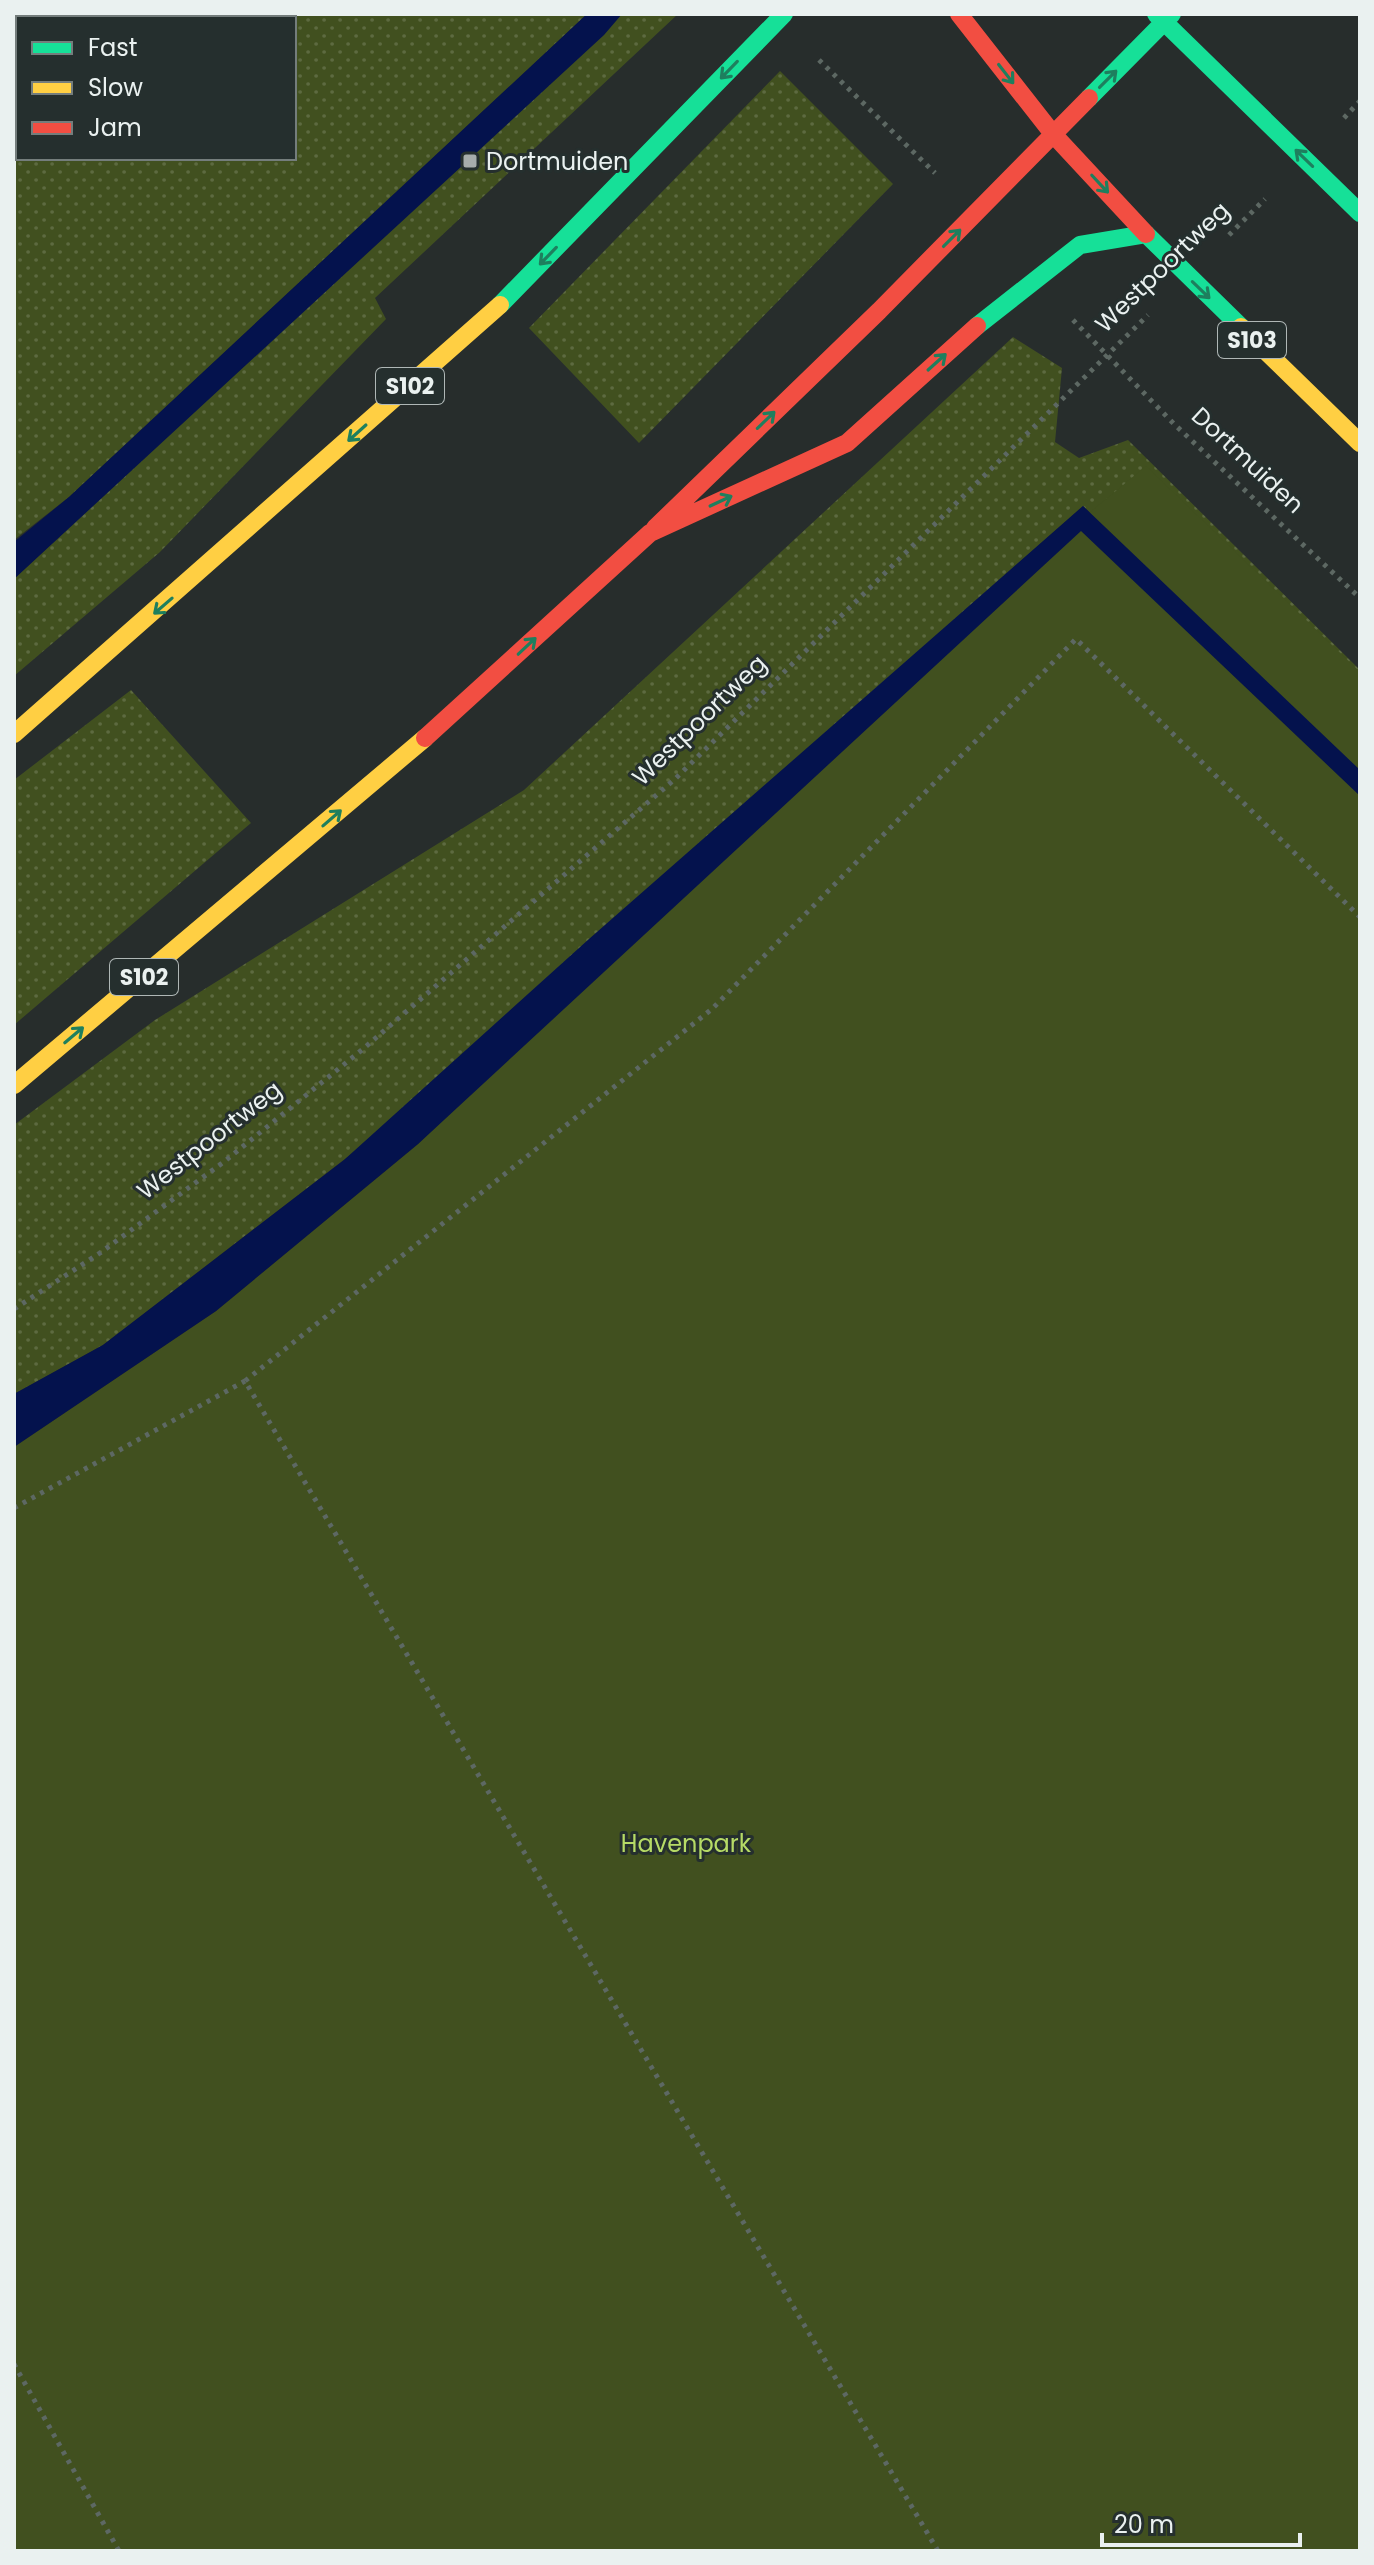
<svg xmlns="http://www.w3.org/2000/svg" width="1374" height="2565" viewBox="0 0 1374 2565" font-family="Poppins,sans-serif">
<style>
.grass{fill:url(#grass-dots);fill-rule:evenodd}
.green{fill:#41501f}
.water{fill:#04124d}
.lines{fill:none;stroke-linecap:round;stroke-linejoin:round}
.path{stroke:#5d6863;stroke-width:5;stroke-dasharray:4 6;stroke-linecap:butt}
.fast{stroke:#16e098;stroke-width:18}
.slow{stroke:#ffcf43;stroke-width:18}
.jam{stroke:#f24e42;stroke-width:18}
.oneway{stroke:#1e7f5e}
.poi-dot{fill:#a6acab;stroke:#252f2e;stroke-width:3}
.labels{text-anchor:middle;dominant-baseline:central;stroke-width:6;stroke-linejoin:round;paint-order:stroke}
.shield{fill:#252f2e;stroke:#afb7b6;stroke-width:2}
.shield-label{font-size:22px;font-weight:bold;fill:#eaf1f0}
.poi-label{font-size:24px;fill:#eaf1f0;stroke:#252f2e;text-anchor:start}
.street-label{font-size:24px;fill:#eaf1f0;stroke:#252f2e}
.park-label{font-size:24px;fill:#b6da66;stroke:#252f2e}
</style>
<defs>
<pattern id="grass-dots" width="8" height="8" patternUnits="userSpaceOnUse" patternTransform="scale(2)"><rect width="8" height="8" fill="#41501f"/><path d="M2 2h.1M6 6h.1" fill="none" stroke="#5d6a40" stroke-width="1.8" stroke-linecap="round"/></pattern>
</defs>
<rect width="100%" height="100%" fill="#272d2c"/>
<path class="grass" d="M 14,14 L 587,14 L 69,497 L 14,540 ZM 18,18 L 294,18 L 294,158 L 18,158 Z
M 618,14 L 678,14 L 375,298 L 386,319 L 160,552 L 14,676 L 14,579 Z
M 780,71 L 893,184 L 639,443 L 529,328 Z
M 1013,337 L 1062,368 L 1055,442 L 1079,458 L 1128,440 L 1360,670 L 1360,770 L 1083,506 L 354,1152 L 103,1345 L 14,1394 L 14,1125 L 155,1020 L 524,790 Z
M 131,690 L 251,823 L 14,1025 L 14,780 Z"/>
<path class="green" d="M 1146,466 L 1360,672 L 1360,2551 L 14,2551 L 14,1447 L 216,1311 L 418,1144 L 1030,562 Z"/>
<path class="water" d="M 587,14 L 622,14 L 604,35 L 14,579 L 14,542 L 69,497 Z
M 1083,506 L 1360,770 L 1360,796 L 1081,531 L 418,1144 L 216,1311 L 14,1447 L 14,1394 L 103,1345 L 344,1160 L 589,939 Z"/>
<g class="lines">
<path class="path" d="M 819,60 L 935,173
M 1344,118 L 1360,101
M 1229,235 L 1265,199
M 1073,320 L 1174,424 L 1360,598
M 14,1309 L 100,1253 L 225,1161 L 363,1049 L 675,779 L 1148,315
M 14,1508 L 245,1381
M 14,2364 L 119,2551
M 938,2551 L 245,1381 L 712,1009 L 1076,639 L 1360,917"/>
<path class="fast" d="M 1156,14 L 1360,213
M 1089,98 L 1172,14
M 500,305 L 784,14
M 977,326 L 1080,245 L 1146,234 L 1241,327"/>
<path class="slow" d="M 1241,327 L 1360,443
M 14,734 L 500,305
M 14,1085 L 425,738"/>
<path class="jam" d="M 959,14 L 1053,134 L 1146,234
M 655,528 L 879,311 L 1089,98
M 425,738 L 650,533 L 847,443 L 977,326"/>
</g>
<defs><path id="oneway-shaft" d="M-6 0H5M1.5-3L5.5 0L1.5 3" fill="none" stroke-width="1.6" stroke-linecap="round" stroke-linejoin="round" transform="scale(2)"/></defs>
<g class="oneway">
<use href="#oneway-shaft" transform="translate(729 70) rotate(134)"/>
<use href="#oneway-shaft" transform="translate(1006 74) rotate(52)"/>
<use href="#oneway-shaft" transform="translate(1108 79) rotate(-45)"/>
<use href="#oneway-shaft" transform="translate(1304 158) rotate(-136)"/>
<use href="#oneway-shaft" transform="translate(1100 184) rotate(47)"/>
<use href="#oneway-shaft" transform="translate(952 238) rotate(-45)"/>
<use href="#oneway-shaft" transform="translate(548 256) rotate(134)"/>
<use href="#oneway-shaft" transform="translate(1201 290) rotate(44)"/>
<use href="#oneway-shaft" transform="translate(937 362) rotate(-42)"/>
<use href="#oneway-shaft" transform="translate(766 420) rotate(-44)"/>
<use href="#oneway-shaft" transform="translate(357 433) rotate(138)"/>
<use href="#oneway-shaft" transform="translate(721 501) rotate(-25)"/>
<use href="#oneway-shaft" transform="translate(163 606) rotate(139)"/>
<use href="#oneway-shaft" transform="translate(527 646) rotate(-43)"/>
<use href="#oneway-shaft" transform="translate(332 818) rotate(-41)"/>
<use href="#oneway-shaft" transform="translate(74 1035) rotate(-40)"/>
</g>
<rect class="poi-dot" x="462" y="153" width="16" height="16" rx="4"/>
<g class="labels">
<g class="shield">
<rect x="1218" y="322" width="68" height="36" rx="6"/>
<rect x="376" y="368" width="68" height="36" rx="6"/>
<rect x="110" y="959" width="68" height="36" rx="6"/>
</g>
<g class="shield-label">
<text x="1252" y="340">S103</text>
<text x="410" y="386">S102</text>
<text x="144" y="977">S102</text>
</g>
<g class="poi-label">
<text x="486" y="161">Dortmuiden</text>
</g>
<g class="street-label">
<text transform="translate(1162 267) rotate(-44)">Westpoortweg</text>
<text transform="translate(1248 460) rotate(43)">Dortmuiden</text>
<text transform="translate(699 720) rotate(-44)">Westpoortweg</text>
<text transform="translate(209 1140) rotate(-38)">Westpoortweg</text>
</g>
<g class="park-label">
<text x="686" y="1843">Havenpark</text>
</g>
</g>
<rect width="1374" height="2565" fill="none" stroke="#eaf1f0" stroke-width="32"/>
<rect x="16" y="16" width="280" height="144" fill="#252f2e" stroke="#747d7c" stroke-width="2"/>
<rect x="32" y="42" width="40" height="12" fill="#16e098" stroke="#747d7c" stroke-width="2"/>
<text x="88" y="56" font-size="24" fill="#eaf1f0">Fast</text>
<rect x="32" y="82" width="40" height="12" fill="#ffcf43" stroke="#747d7c" stroke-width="2"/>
<text x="88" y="96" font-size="24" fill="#eaf1f0">Slow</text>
<rect x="32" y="122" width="40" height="12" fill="#f24e42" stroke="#747d7c" stroke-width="2"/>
<text x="88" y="136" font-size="24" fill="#eaf1f0">Jam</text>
<path d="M1102 2533v12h198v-12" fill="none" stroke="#eaf1f0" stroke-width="4"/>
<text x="1114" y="2533" font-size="24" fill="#eaf1f0" stroke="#252f2e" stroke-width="6" paint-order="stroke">20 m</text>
</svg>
